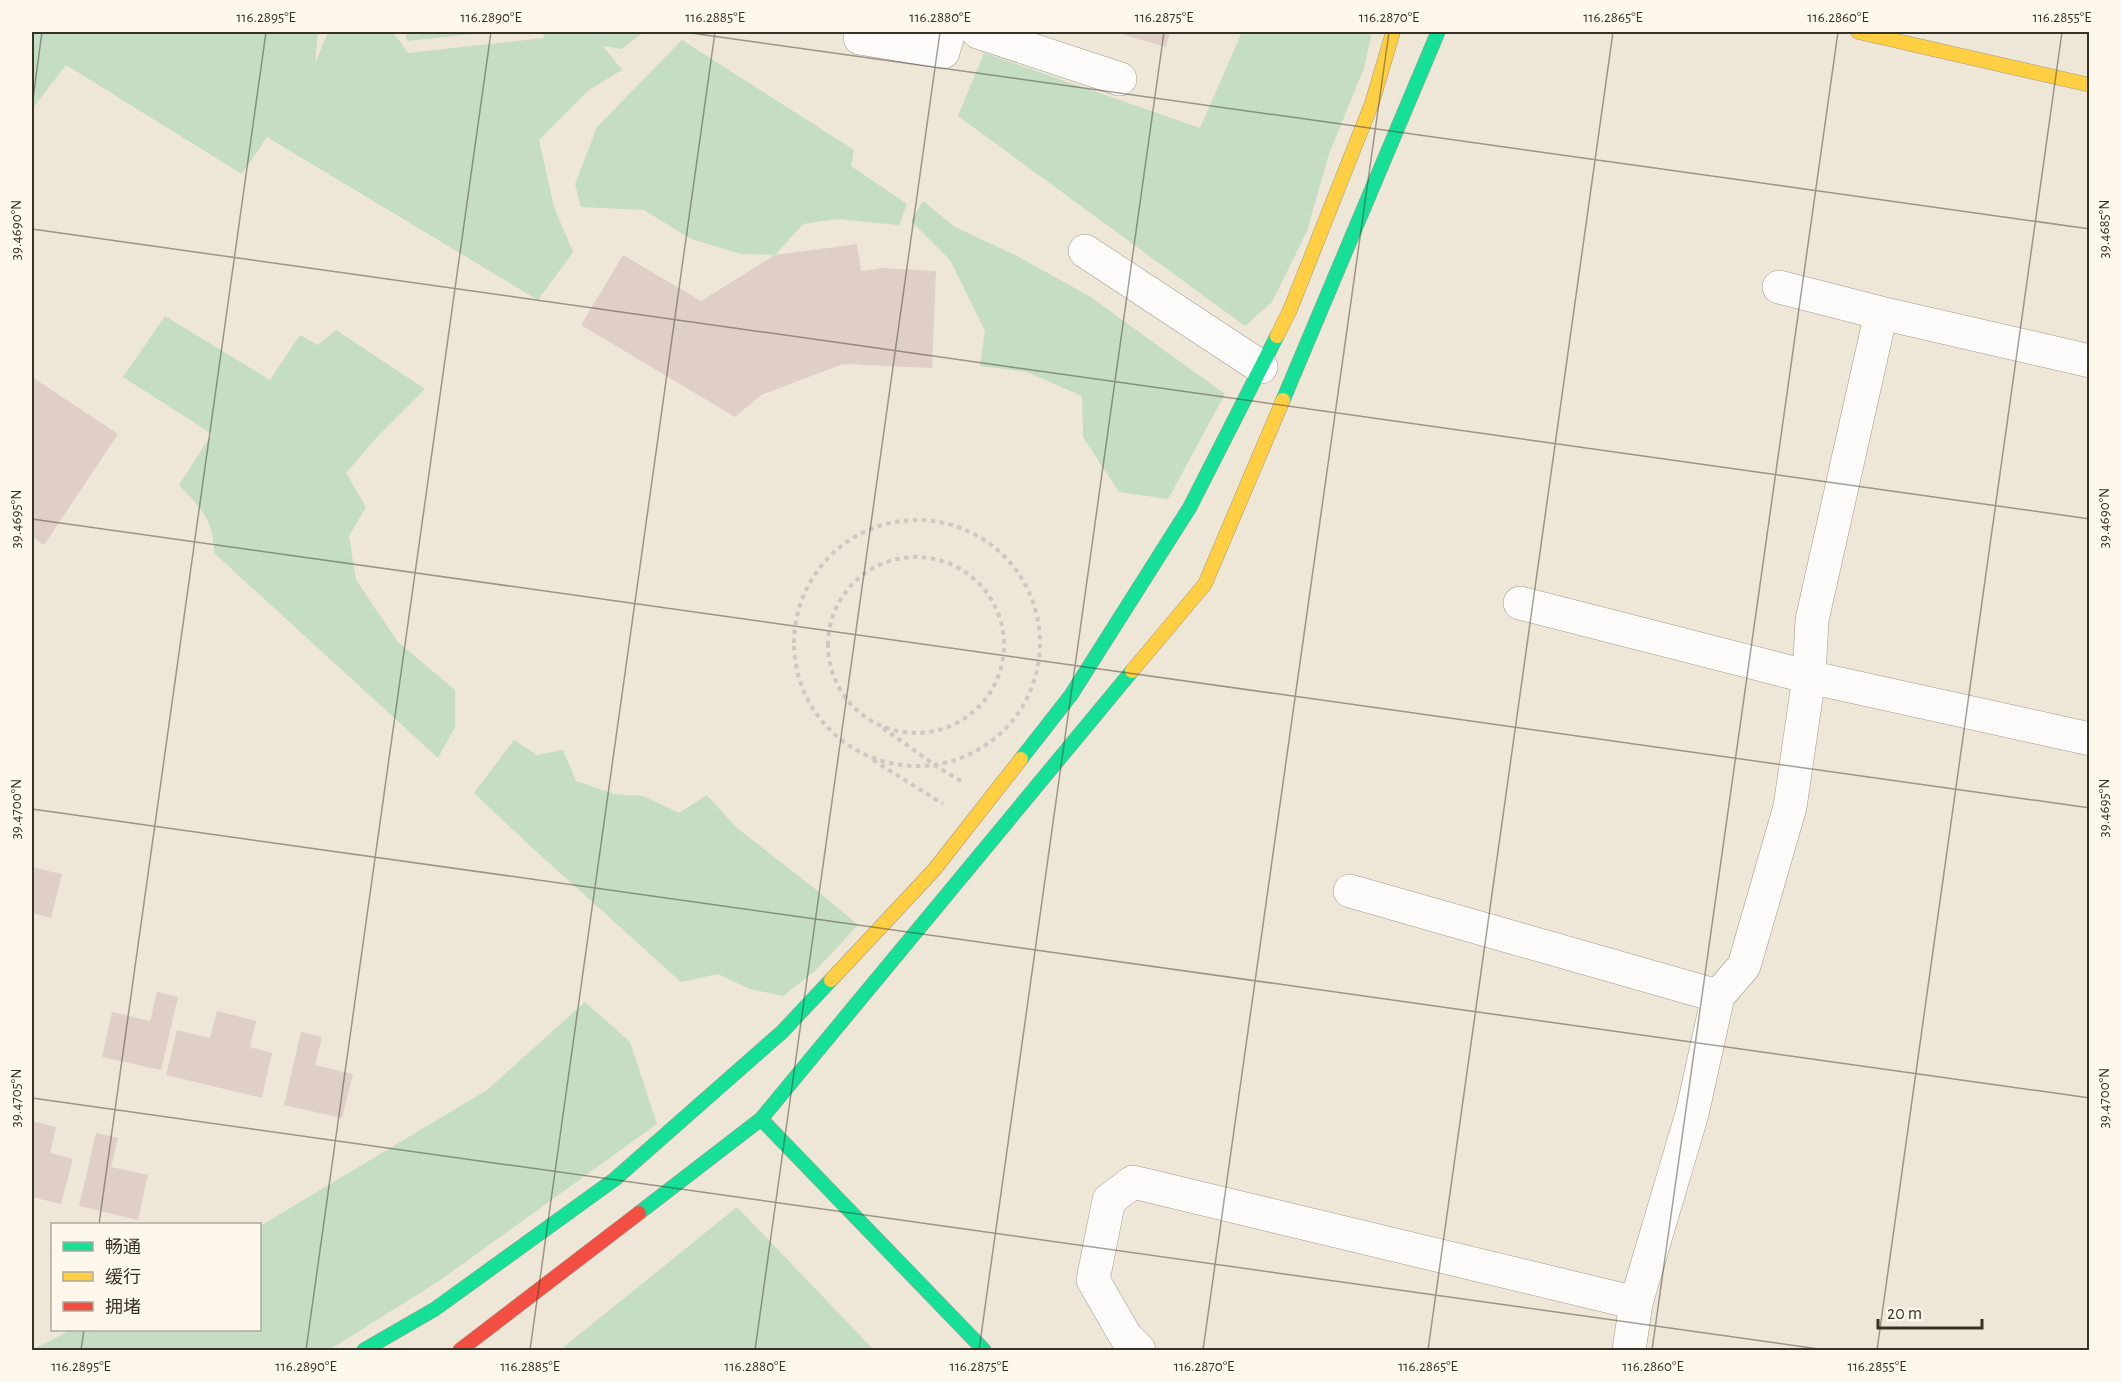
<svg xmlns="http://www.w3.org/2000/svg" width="2121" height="1382" viewBox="0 0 2121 1382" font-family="'Alegreya Sans','Noto Sans SC',sans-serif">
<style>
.green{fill:#c5ddc2}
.building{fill:#e0cfc6}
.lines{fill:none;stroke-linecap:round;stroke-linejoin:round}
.street-casing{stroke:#a09a8e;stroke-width:34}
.fast-casing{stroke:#a09a8e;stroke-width:15}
.slow-casing{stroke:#a09a8e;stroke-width:15}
.jam-casing{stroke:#a09a8e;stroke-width:15}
.path{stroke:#ccc9c3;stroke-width:4;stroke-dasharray:4.5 4.5;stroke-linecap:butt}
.street{stroke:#fcfbf9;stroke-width:33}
.fast{stroke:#16e098;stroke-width:14}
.slow{stroke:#ffcf43;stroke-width:14}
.jam{stroke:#f24e42;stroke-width:14}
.ticks{fill:none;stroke:#373226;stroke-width:1.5;stroke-opacity:0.45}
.neatline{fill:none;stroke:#373226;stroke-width:2}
.ticks-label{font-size:15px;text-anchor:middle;fill:#373226}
</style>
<rect width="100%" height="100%" fill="#eee6d6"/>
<path class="green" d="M 32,32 L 318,32 L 315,64 L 328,32 L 393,32 L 408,53 L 544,38 L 543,32 L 644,32 L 621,49 L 603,46 L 622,70 L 589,90 L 539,140 L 554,207 L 573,252 L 538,300 L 267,137 L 242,174 L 66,65 L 32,109 Z
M 405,32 L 491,32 L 407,41 Z
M 1242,32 L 1372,32 L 1364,68 L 1329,154 L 1307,231 L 1272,302 L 1245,326 L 958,116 L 984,53 L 1200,128 Z
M 682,40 L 854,150 L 851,166 L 907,204 L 899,225 L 837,219 L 803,224 L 775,255 L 741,254 L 691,239 L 644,210 L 581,207 L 575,184 L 597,127 Z
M 923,201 L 955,227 L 1017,256 L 1089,296 L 1225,394 L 1168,499 L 1119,492 L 1083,437 L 1082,396 L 1027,372 L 980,366 L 985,331 L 950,260 L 911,221 Z
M 165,316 L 270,380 L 300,335 L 318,345 L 336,330 L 425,389 L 377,437 L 346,473 L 366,507 L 349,536 L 356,580 L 398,642 L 455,690 L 455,727 L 438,758 L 214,553 C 214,520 200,507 179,485 L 212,434 L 123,377 Z
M 514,740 L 537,755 L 563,750 L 576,781 L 614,794 L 643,796 L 679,813 L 707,795 L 737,828 L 814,888 L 858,925 L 815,971 L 783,996 L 750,989 L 718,974 L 681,982 L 527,843 L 474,793 Z
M 585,1002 L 630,1042 L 657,1124 L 439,1281 L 329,1350 L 32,1350 L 71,1330 L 260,1330 L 260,1226 L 487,1090 Z
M 737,1207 L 874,1350 L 562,1350 L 565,1346 Z"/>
<path class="building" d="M 1115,32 L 1170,32 L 1166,47 Z
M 857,244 L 861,271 L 883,268 L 936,271 L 932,368 L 843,364 L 761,395 L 735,417 L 581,325 L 623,255 L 701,301 L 775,255 Z
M 32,377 L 118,434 L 44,545 L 32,537 Z
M 32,867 L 62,874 L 51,918 L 32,913 Z
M 157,992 L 178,997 L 161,1070 L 102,1057 L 112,1012 L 150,1021 Z
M 217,1011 L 256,1021 L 250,1047 L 272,1053 L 262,1098 L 166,1075 L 177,1030 L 210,1038 Z
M 301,1032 L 322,1037 L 315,1065 L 353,1074 L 342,1118 L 284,1105 Z
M 32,1121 L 56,1127 L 50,1153 L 73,1159 L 61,1204 L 32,1197 Z
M 96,1133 L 118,1138 L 111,1167 L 148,1175 L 138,1220 L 79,1206 Z"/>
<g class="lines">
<g class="street-casing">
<path id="street" d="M 978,32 L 1120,79
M 860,38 L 943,52 L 949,32
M 1085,251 L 1261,367
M 1779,287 L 1881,313 L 2090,361
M 1520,603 L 1809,677 L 2090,739
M 1350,891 L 1718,996
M 1139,1350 L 1126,1337 L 1093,1280 L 1109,1200 L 1133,1182 L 1636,1303
M 1629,1350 L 1636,1303 L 1692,1114 L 1718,996 L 1744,966 L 1790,807 L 1809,677 L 1812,620 L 1881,313"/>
</g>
<g class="fast-casing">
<path id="fast" d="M 1283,400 L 1438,32
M 1021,759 L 1071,695 L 1190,507 L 1277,336
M 761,1119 L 984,1350
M 639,1213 L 761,1119 L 1132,671
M 364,1350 L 435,1309 L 615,1179 L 782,1032 L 831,980"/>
</g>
<g class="slow-casing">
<path id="slow" d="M 1858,32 L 2090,85
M 1277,336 L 1290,310 L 1372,103 L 1393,32
M 1132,671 L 1205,584 L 1283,400
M 831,980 L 934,870 L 1021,759"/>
</g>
<g class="jam-casing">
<path id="jam" d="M 460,1350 L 639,1213"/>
</g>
<path class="path" d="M794 643a123 123 0 1 1 246 0a123 123 0 1 1-246 0Z
M828 645a88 88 0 1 1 176 0a88 88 0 1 1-176 0Z
M 883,728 L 936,766 L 961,781
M 873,760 L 943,804"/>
<use href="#street" class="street"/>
<use href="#fast" class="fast"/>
<use href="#slow" class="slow"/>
<use href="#jam" class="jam"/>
</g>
<path class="ticks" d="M 684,32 L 2090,229M 32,106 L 42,32M 32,229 L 2090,519M 32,519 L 2090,808M 32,809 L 2090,1098M 32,1098 L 1826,1350M 99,1224 L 266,32M 81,1350 L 84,1330M 306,1350 L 491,32M 530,1350 L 715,32M 755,1350 L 940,32M 979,1350 L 1164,32M 1203,1350 L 1389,32M 1428,1350 L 1613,32M 1652,1350 L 1838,32M 1877,1350 L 2062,32"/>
<rect width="2121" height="1382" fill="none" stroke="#fdf8eb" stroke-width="66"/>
<rect x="51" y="1223" width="210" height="108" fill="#fdf8eb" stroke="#aea99c" stroke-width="1.5"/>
<rect x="63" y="1242" width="30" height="9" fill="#16e098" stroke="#aea99c" stroke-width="1.5"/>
<text x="105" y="1253" font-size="18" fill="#373226">畅通</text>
<rect x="63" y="1272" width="30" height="9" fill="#ffcf43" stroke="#aea99c" stroke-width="1.5"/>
<text x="105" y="1283" font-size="18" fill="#373226">缓行</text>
<rect x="63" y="1302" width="30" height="9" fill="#f24e42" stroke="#aea99c" stroke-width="1.5"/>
<text x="105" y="1313" font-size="18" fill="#373226">拥堵</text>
<path d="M1878 1319v9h104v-9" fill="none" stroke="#373226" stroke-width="3"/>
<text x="1887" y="1319" font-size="18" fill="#373226" stroke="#fdf8eb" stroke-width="4.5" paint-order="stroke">20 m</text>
<rect x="33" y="33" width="2055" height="1316" class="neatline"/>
<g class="ticks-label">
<text x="266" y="22">116.2895°E</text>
<text x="491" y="22">116.2890°E</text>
<text x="715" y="22">116.2885°E</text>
<text x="940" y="22">116.2880°E</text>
<text x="1164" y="22">116.2875°E</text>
<text x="1389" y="22">116.2870°E</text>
<text x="1613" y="22">116.2865°E</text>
<text x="1838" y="22">116.2860°E</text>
<text x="2062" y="22">116.2855°E</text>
<text transform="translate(2104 229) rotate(-90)" y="5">39.4685°N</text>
<text transform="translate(16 230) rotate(-90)" y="5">39.4690°N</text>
<text transform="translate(2104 518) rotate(-90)" y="5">39.4690°N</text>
<text transform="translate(16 519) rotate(-90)" y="5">39.4695°N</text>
<text transform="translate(2104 808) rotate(-90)" y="5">39.4695°N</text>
<text transform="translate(16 809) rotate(-90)" y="5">39.4700°N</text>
<text transform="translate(2104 1098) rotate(-90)" y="5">39.4700°N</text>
<text transform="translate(16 1098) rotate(-90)" y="5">39.4705°N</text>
<text x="81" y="1371">116.2895°E</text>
<text x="306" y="1371">116.2890°E</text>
<text x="530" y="1371">116.2885°E</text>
<text x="755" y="1371">116.2880°E</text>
<text x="979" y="1371">116.2875°E</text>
<text x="1204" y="1371">116.2870°E</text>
<text x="1428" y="1371">116.2865°E</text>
<text x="1653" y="1371">116.2860°E</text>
<text x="1877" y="1371">116.2855°E</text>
</g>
</svg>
